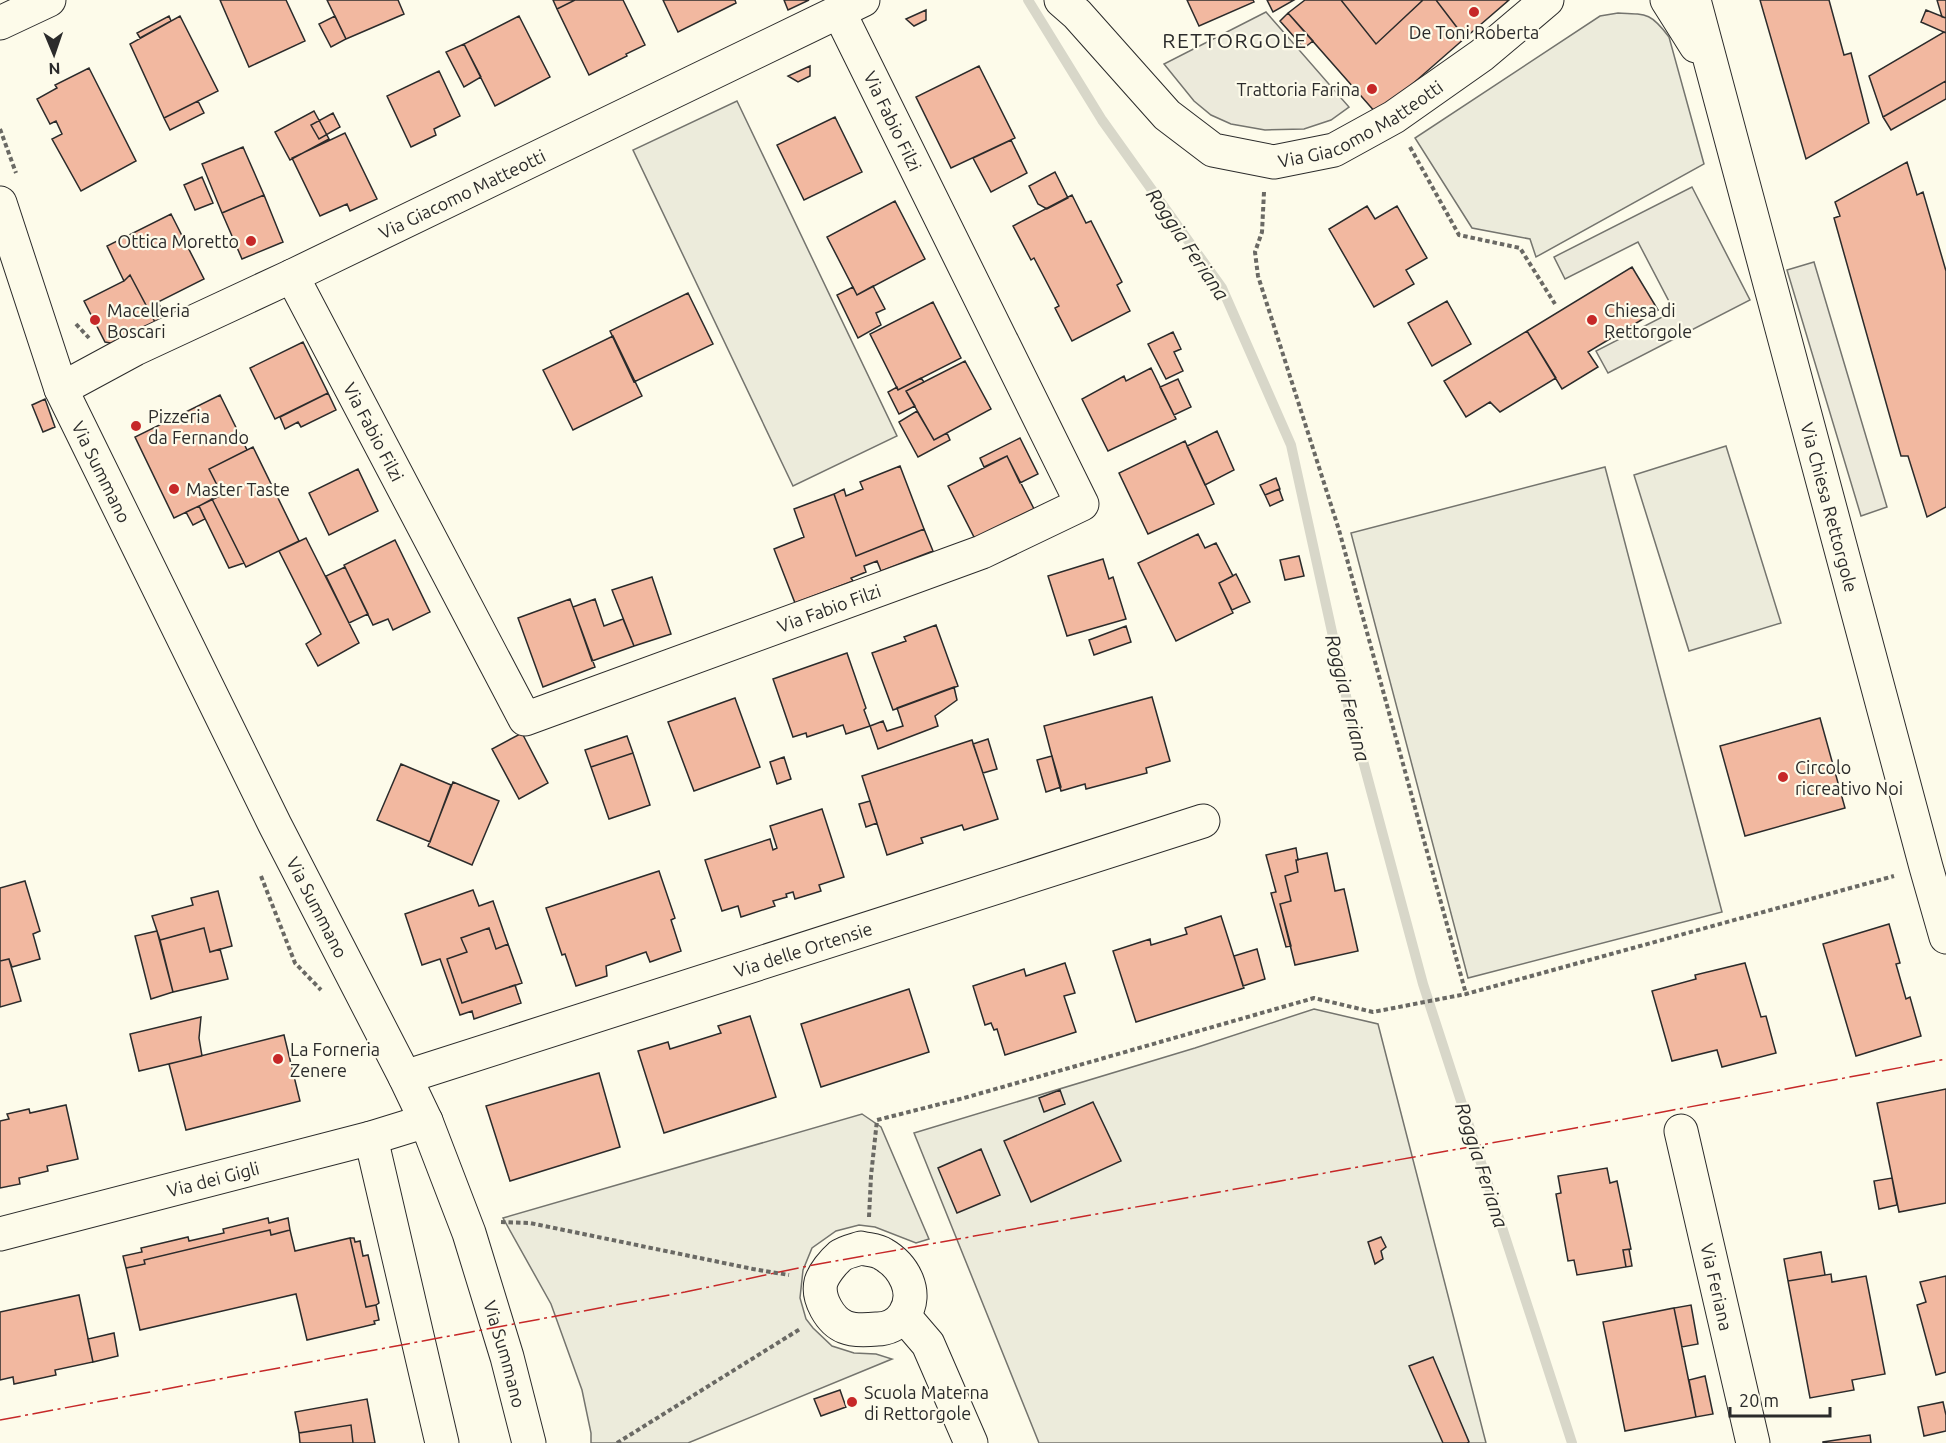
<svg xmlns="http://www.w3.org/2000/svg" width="1946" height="1443" viewBox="0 0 1946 1443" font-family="Ubuntu,sans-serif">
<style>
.green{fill:#ecebdb;stroke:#74746e;stroke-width:1.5}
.parking{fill:#eceadb;stroke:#74746e;stroke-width:1.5}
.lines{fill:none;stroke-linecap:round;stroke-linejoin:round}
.stream{stroke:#d8d7c9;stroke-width:10}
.building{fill:#f2b8a0;stroke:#2b2b2b;stroke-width:1.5}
.minor-casing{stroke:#2b2b2b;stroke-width:35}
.major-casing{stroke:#2b2b2b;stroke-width:35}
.path{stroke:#6a6964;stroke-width:4;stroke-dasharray:4.5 3;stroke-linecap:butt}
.minor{stroke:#fdfbea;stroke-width:33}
.major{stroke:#fdfbea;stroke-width:33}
.power{stroke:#c62828;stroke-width:1.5;stroke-dasharray:21 4.5 3 4.5;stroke-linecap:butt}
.poi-dot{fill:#c62828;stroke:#fdfbea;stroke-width:2}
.labels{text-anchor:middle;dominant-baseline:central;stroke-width:4.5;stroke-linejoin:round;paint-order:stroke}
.poi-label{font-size:18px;fill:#2b2b2b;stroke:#fdfbea;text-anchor:start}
.street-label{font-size:18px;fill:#2b2b2b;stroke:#fdfbea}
.water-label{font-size:20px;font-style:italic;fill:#2b2b2b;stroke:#fdfbea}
.quarter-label{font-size:21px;letter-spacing:1.5px;fill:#2b2b2b;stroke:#fdfbea}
</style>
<rect width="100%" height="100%" fill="#fdfbea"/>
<path class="green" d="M 1618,13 C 1647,14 1651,13 1669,37 L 1704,164 L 1536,257 L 1530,239 L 1472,228 L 1415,138 L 1600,16 Z
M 737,101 L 897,436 L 793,486 L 633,150 Z
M 1726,446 L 1781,623 L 1689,651 L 1634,475 Z
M 1605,467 L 1722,912 L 1468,978 L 1351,533 Z
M 1314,1009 L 1378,1024 L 1486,1443 L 1039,1443 L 914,1133 L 1195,1048 Z
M 862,1114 L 881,1127 L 929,1239 L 916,1243 L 875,1227 L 859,1225 L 836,1231 L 812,1248 L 803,1270 L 800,1298 L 806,1319 L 813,1328 L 832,1346 L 854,1353 L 876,1354 L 892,1359 L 688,1443 L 591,1443 L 591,1433 L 582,1390 L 551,1304 L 503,1218 Z"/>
<path class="parking" d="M 1266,12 L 1349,107 L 1331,120 L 1304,129 L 1265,130 L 1231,124 L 1211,115 L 1194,101 L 1164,64 Z
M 1692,187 L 1750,300 L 1608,373 L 1596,351 L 1674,311 L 1638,242 L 1565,279 L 1554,257 Z
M 1814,262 L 1887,507 L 1861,516 L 1787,270 Z"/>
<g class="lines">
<path class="stream" d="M 1028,0 L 1102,120 L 1222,288 L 1291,445 L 1348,705 L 1423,984 L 1572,1443"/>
</g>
<path class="building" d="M 220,0 L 286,0 L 305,41 L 249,67 Z
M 327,0 L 398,0 L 404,14 L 346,39 Z
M 553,0 L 575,0 L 557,9 Z
M 575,0 L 623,0 L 645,45 L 626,54 L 627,56 L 589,75 L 557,9 Z
M 663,0 L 735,0 L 736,3 L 678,32 Z
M 784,0 L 809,0 L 788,10 Z
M 1187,0 L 1253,0 L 1254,2 L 1199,26 Z
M 1267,0 L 1294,0 L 1273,12 Z
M 1305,0 L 1341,0 L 1376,44 L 1423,0 L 1436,0 L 1465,38 L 1401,94 L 1376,113 L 1288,13 Z
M 1341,0 L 1423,0 L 1376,44 Z
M 1436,0 L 1509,0 L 1465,38 Z
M 1760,0 L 1829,0 L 1844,55 L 1851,53 L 1869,123 L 1806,159 Z
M 1937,0 L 1946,0 L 1946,18 L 1942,17 Z
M 926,10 L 926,20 L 914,26 L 906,19 Z
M 1926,10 L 1946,18 L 1946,33 L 1921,22 Z
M 1288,13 L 1313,41 L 1304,48 L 1280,21 Z
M 169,16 L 171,21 L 140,38 L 137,33 Z
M 180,16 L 218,91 L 164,118 L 130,44 Z
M 335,16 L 346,39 L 331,47 L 319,24 Z
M 519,16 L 550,77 L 495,106 L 464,44 Z
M 1944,32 L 1946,33 L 1946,81 L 1883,117 L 1869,76 Z
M 464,44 L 481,77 L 464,87 L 446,52 Z
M 810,66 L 810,76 L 798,82 L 788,76 Z
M 979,66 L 1015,138 L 951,168 L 916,97 Z
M 89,68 L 136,161 L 81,191 L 52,139 L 62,134 L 56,121 L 50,124 L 37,99 L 57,88 L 55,85 Z
M 439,71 L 460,116 L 434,129 L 436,135 L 411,147 L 387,96 Z
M 1946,81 L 1946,99 L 1891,130 L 1883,117 Z
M 198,101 L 204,113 L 170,130 L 164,118 Z
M 314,111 L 329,139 L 290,160 L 275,132 Z
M 333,113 L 340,127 L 319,139 L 311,125 Z
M 835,117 L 862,172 L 804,200 L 777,145 Z
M 345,133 L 377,199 L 350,211 L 347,204 L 320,216 L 292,158 Z
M 1011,140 L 1027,173 L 991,192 L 973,158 Z
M 243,147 L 264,195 L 222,213 L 202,164 Z
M 1907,162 L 1917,195 L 1923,192 L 1946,271 L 1946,507 L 1927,517 L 1908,456 L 1901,456 L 1834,218 L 1840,216 L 1835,202 Z
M 1055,172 L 1068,198 L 1047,209 L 1038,204 L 1029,186 Z
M 202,177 L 213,203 L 195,210 L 184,185 Z
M 264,195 L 283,242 L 242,259 L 222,213 Z
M 1072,195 L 1086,223 L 1091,221 L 1122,282 L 1117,285 L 1130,311 L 1072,341 L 1055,308 L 1059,306 L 1034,258 L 1031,260 L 1013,226 Z
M 895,201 L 925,259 L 857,295 L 827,237 Z
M 1367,206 L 1375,219 L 1397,206 L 1427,258 L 1406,270 L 1414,284 L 1374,307 L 1329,229 Z
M 171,214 L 204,279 L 158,302 L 166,319 L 156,324 L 130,275 L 124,281 L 107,246 Z
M 1632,267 L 1658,310 L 1588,352 L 1598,367 L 1562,389 L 1527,331 Z
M 130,275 L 156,324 L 116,344 L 105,342 L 84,301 L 124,281 Z
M 873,286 L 885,309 L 876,313 L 881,325 L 858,338 L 837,295 L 853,287 L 857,295 Z
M 688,293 L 713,344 L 634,382 L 610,331 Z
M 1447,301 L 1471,344 L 1432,366 L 1408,323 Z
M 933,302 L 961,358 L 898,390 L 870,334 Z
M 1527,331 L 1556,378 L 1500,412 L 1490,402 L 1466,417 L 1444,381 Z
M 1173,332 L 1181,349 L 1174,352 L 1183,371 L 1166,379 L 1148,344 Z
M 613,336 L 642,396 L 573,430 L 543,370 Z
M 303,342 L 328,393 L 275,419 L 250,368 Z
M 965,361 L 991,409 L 934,440 L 906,391 Z
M 1151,368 L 1176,419 L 1108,451 L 1082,399 L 1124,376 L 1126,381 Z
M 921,378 L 924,382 L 906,391 L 915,406 L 899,414 L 888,392 L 897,387 L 898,390 Z
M 1178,379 L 1191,407 L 1174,415 L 1160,387 Z
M 328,393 L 336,410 L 301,427 L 298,422 L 285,429 L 280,417 Z
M 220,395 L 247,450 L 209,469 L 222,495 L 174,518 L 135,437 Z
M 45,399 L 55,427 L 43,432 L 32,405 Z
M 917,411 L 934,440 L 947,433 L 950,440 L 918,457 L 899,422 Z
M 1217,431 L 1234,470 L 1205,485 L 1187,446 Z
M 1020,438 L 1038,474 L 1020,483 L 1007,456 L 984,467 L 980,458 Z
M 1185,441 L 1214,504 L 1148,534 L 1119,473 Z
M 253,447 L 299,541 L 246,567 L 212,499 L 222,495 L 209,469 Z
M 1007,456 L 1034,509 L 975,539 L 948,486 Z
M 900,466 L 924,529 L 856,556 L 834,494 L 844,489 L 846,496 L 863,489 L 860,482 Z
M 358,469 L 378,511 L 329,535 L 309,493 Z
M 1276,478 L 1280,489 L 1265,495 L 1260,485 Z
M 1279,489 L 1283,500 L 1270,506 L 1265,495 Z
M 834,494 L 856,556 L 924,529 L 933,551 L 881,571 L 877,561 L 864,566 L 866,572 L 851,578 L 853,581 L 795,603 L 774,549 L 804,537 L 794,509 Z
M 212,499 L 244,563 L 229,568 L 199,506 Z
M 199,506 L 205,519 L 193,525 L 186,512 Z
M 1198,534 L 1205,548 L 1216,543 L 1233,576 L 1219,583 L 1233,613 L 1176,641 L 1138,563 Z
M 306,538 L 359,643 L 318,666 L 306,644 L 321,634 L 279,551 Z
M 395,540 L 430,612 L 393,630 L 388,619 L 373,625 L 344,565 Z
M 1299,556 L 1304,576 L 1285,580 L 1280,560 Z
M 1103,559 L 1109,579 L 1113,577 L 1126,619 L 1067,636 L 1048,576 Z
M 345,567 L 368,614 L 349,623 L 326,576 Z
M 1236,574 L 1250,602 L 1232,610 L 1219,583 Z
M 652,577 L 671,634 L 634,646 L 612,590 Z
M 570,599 L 595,667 L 543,687 L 518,618 Z
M 595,599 L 604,626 L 623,619 L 634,646 L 592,661 L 573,607 Z
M 936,625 L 958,686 L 893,710 L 872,653 L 906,641 L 904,637 Z
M 1126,626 L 1131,642 L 1094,655 L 1089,640 Z
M 847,653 L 866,708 L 864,710 L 870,726 L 846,734 L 843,725 L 807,737 L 806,733 L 793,737 L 773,679 Z
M 954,687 L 957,700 L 935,716 L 938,726 L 878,749 L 870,726 L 883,721 L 887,731 L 903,726 L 897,708 Z
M 1152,697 L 1170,761 L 1146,768 L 1147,773 L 1086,789 L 1085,784 L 1061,791 L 1044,726 Z
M 735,698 L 760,767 L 694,791 L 668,722 Z
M 1820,718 L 1845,808 L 1745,836 L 1720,746 Z
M 522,733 L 548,783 L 519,799 L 492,749 Z
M 627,736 L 633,753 L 591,767 L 585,750 Z
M 988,739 L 997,769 L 983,773 L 973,744 Z
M 972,740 L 998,819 L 964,830 L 962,825 L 921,838 L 923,843 L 887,855 L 862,776 Z
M 633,753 L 650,805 L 609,819 L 591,767 Z
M 1052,756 L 1061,787 L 1046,792 L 1037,760 Z
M 784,757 L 791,779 L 777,784 L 770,762 Z
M 401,764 L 451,785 L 430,842 L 377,820 Z
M 453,782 L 499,801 L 472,865 L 428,846 Z
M 870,801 L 877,823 L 866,827 L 859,804 Z
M 822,809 L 844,877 L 819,885 L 821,891 L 795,899 L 793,892 L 786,894 L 787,897 L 773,901 L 775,906 L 741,917 L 738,906 L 722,911 L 705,860 L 770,839 L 773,850 L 777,848 L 770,826 Z
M 1296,848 L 1298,860 L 1296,860 L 1298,872 L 1285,876 L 1291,901 L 1280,904 L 1291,946 L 1286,947 L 1271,893 L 1276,892 L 1266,855 Z
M 1327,853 L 1335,891 L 1344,889 L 1358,951 L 1295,965 L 1280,904 L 1291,901 L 1285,876 L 1298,872 L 1296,860 Z
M 659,871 L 675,918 L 671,920 L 681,951 L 650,962 L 646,952 L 606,966 L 607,976 L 576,986 L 565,954 L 562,955 L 546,908 Z
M 25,881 L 40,931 L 33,934 L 40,959 L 12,967 L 9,959 L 0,961 L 0,888 Z
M 473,890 L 479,906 L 493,901 L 508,944 L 496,949 L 489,928 L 461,938 L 467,952 L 447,959 L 462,1003 L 515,985 L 521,1003 L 474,1019 L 472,1011 L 460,1015 L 440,959 L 422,965 L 405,914 Z
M 218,891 L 232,946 L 210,952 L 204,928 L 160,940 L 152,916 L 193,905 L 191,898 Z
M 1221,916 L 1244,988 L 1136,1022 L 1113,951 L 1150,939 L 1151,945 L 1187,934 L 1185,928 Z
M 1889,924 L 1900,963 L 1896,964 L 1906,999 L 1910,997 L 1921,1036 L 1856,1056 L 1823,944 Z
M 204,928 L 210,952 L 220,949 L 228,979 L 173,992 L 160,940 Z
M 489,928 L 496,949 L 508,944 L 522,983 L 462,1003 L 447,959 L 467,952 L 461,938 Z
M 157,931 L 173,992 L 151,999 L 135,936 Z
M 1257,949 L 1265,979 L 1243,986 L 1234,956 Z
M 9,959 L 21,1001 L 0,1007 L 0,961 Z
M 1065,963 L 1075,993 L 1064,996 L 1076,1032 L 1005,1055 L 997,1029 L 994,1030 L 991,1023 L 985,1025 L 973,986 L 1024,969 L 1026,976 Z
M 1745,963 L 1761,1017 L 1766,1016 L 1776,1053 L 1722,1067 L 1717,1050 L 1672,1061 L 1652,991 L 1696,979 L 1695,975 Z
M 909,989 L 929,1052 L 821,1087 L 801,1024 Z
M 750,1016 L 776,1097 L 664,1133 L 638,1051 L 668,1042 L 670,1049 L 721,1033 L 718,1026 Z
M 201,1017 L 199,1038 L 202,1056 L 139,1071 L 130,1034 Z
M 284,1035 L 300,1101 L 186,1130 L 169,1064 Z
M 599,1073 L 620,1147 L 510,1181 L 486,1106 Z
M 1946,1089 L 1946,1203 L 1899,1212 L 1877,1103 Z
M 1060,1090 L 1065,1104 L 1044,1112 L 1039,1098 Z
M 1093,1102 L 1121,1161 L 1031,1202 L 1004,1141 Z
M 66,1105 L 78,1159 L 47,1166 L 48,1171 L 19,1178 L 20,1184 L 0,1188 L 0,1121 L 9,1119 L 7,1114 L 29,1109 L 30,1113 Z
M 981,1149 L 1000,1195 L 957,1213 L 938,1168 Z
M 1607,1168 L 1610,1183 L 1617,1181 L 1631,1249 L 1623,1250 L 1626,1267 L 1577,1275 L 1574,1260 L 1568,1261 L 1556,1194 L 1561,1193 L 1558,1176 Z
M 1892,1178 L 1897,1205 L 1879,1209 L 1874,1181 Z
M 268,1218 L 269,1223 L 288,1218 L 290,1230 L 271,1235 L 270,1230 L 144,1260 L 145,1264 L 126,1268 L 123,1256 L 142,1252 L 141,1248 L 188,1237 L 189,1241 L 224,1233 L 223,1229 Z
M 270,1230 L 271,1235 L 290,1230 L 295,1251 L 350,1238 L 366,1307 L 376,1305 L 379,1320 L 374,1321 L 375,1324 L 307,1340 L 296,1294 L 140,1330 L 126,1268 L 145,1264 L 144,1260 Z
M 1381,1237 L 1386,1247 L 1381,1251 L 1383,1259 L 1375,1264 L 1368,1242 Z
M 350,1238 L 354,1238 L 355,1242 L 360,1241 L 363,1256 L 368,1255 L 379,1303 L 376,1305 L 366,1307 Z
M 1629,1249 L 1632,1266 L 1626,1267 L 1623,1250 Z
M 1821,1252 L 1825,1275 L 1788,1281 L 1784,1259 Z
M 1831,1274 L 1832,1282 L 1866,1276 L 1885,1374 L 1852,1380 L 1854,1390 L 1810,1398 L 1788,1281 Z
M 1946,1276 L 1946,1372 L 1936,1375 L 1917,1305 L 1926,1302 L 1920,1282 Z
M 79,1295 L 93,1362 L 55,1370 L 56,1375 L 14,1384 L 13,1377 L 0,1380 L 0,1312 Z
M 1691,1305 L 1698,1344 L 1682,1347 L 1674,1308 Z
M 1674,1308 L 1696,1417 L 1625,1431 L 1603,1322 Z
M 114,1333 L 118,1356 L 93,1362 L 88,1339 Z
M 1433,1357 L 1469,1442 L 1467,1443 L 1443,1443 L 1409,1366 Z
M 1705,1376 L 1713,1414 L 1696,1417 L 1689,1380 Z
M 840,1390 L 846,1407 L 821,1416 L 814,1399 Z
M 367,1399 L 375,1443 L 353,1443 L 351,1425 L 299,1433 L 295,1412 Z
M 1943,1402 L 1946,1415 L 1946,1431 L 1924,1436 L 1918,1407 Z
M 351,1425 L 353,1443 L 300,1443 L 299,1433 Z
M 1870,1435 L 1871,1443 L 1823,1443 L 1823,1442 Z"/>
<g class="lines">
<g class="minor-casing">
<g id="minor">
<path id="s1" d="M 1061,0 L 1077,14 L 1167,115 L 1213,150 L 1274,162 L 1334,150 L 1394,117 L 1482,55 L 1547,0"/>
<path d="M 1667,0 L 1696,46"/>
<path id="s2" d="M 1694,0 L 1926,867 L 1946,937"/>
<path d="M 0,23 L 49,0"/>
<path id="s3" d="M 292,276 L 525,719 L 982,552 L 1082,504 L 839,12"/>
<path id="s4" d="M 61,389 L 135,349 L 292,276 L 863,0"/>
<path id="s5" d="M 405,1077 L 1203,821"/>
<path id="s6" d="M 1681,1131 L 1753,1443"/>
<path d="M 371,1138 L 442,1443"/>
<path id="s7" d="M 0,1234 L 371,1138 L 426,1121"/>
<path d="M 861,1248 C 868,1250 877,1250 883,1254 C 904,1266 919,1293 904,1315 C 898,1324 887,1329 877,1329 C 867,1330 854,1331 845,1327 C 830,1321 817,1298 821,1282 C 824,1273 833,1262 840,1256 C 845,1252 855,1250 861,1248 Z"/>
<path d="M 904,1316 L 928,1344 L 971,1443"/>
</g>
</g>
<g class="major-casing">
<g id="major">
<path id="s8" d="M 0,203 L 61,389 L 275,825 L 405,1077 L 426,1121 L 469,1233 L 507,1357 L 529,1443"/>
</g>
</g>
<path class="path" d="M 0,129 L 16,173
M 1410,147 L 1459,235 L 1520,248 L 1555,304
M 1264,192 L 1262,232 L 1255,252 L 1258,276 L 1339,530 L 1466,994
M 76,324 L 89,338
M 261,876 L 295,963 L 321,990
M 869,1217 L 871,1176 L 877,1120 L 964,1098 L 1314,998 L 1373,1012 L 1466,994 L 1894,876
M 501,1222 L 530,1223 L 753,1269 L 789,1275
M 617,1443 L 800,1329"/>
<use href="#minor" class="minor"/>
<use href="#major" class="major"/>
<path class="power" d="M 0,1420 L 685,1292 L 808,1266 L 1625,1119 L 1946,1059"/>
</g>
<g class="poi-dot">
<circle cx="1474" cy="12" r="6"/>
<circle cx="1372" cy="89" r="6"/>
<circle cx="251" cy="241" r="6"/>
<circle cx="95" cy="320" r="6"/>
<circle cx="1592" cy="320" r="6"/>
<circle cx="136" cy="426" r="6"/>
<circle cx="174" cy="489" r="6"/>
<circle cx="1783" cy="777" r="6"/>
<circle cx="278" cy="1059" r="6"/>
<circle cx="852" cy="1402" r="6"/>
</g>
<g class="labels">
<g class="poi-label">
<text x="1474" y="32" text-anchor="middle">De Toni Roberta</text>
<text x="1360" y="89" text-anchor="end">Trattoria Farina</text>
<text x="239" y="241" text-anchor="end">Ottica Moretto</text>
<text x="107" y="310">Macelleria<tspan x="107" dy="21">Boscari</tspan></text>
<text x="1604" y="310">Chiesa di<tspan x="1604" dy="21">Rettorgole</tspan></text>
<text x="148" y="416">Pizzeria<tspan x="148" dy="21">da Fernando</tspan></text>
<text x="186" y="489">Master Taste</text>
<text x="1795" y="767">Circolo<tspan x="1795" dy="21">ricreativo Noi</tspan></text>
<text x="290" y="1049">La Forneria<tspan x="290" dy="21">Zenere</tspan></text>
<text x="864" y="1392">Scuola Materna<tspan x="864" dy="21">di Rettorgole</tspan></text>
</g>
<g class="street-label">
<text transform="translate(893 121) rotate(64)">Via Fabio Filzi</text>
<text stroke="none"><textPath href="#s1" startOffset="372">Via Giacomo Matteotti</textPath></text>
<text stroke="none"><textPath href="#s4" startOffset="446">Via Giacomo Matteotti</textPath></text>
<text stroke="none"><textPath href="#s3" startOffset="176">Via Fabio Filzi</textPath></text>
<text stroke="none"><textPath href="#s8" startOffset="288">Via Summano</textPath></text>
<text stroke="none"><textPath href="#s2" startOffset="525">Via Chiesa Rettorgole</textPath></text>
<text stroke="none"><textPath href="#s3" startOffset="824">Via Fabio Filzi</textPath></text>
<text stroke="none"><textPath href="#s8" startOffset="774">Via Summano</textPath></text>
<text stroke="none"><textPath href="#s5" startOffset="418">Via delle Ortensie</textPath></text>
<text stroke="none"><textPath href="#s7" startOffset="220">Via dei Gigli</textPath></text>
<text stroke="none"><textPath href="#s6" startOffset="160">Via Feriana</textPath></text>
<text stroke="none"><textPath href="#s8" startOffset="1260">Via Summano</textPath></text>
</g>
<g class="water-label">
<text transform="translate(1188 244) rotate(56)">Roggia Feriana</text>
<text transform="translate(1348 698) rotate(76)">Roggia Feriana</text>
<text transform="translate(1482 1165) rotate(72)">Roggia Feriana</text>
</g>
<g class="quarter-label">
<text x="1235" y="40">RETTORGOLE</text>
</g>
</g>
<g transform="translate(54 54) rotate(178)" stroke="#fdfbea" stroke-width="4.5" paint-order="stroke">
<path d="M0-4.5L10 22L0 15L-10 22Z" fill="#2b2b2b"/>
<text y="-9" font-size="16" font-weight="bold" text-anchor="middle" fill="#2b2b2b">N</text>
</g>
<path d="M1730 1407v9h100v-9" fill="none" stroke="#2b2b2b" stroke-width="3"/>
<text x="1739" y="1407" font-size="18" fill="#2b2b2b" stroke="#fdfbea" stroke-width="4.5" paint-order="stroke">20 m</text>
</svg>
